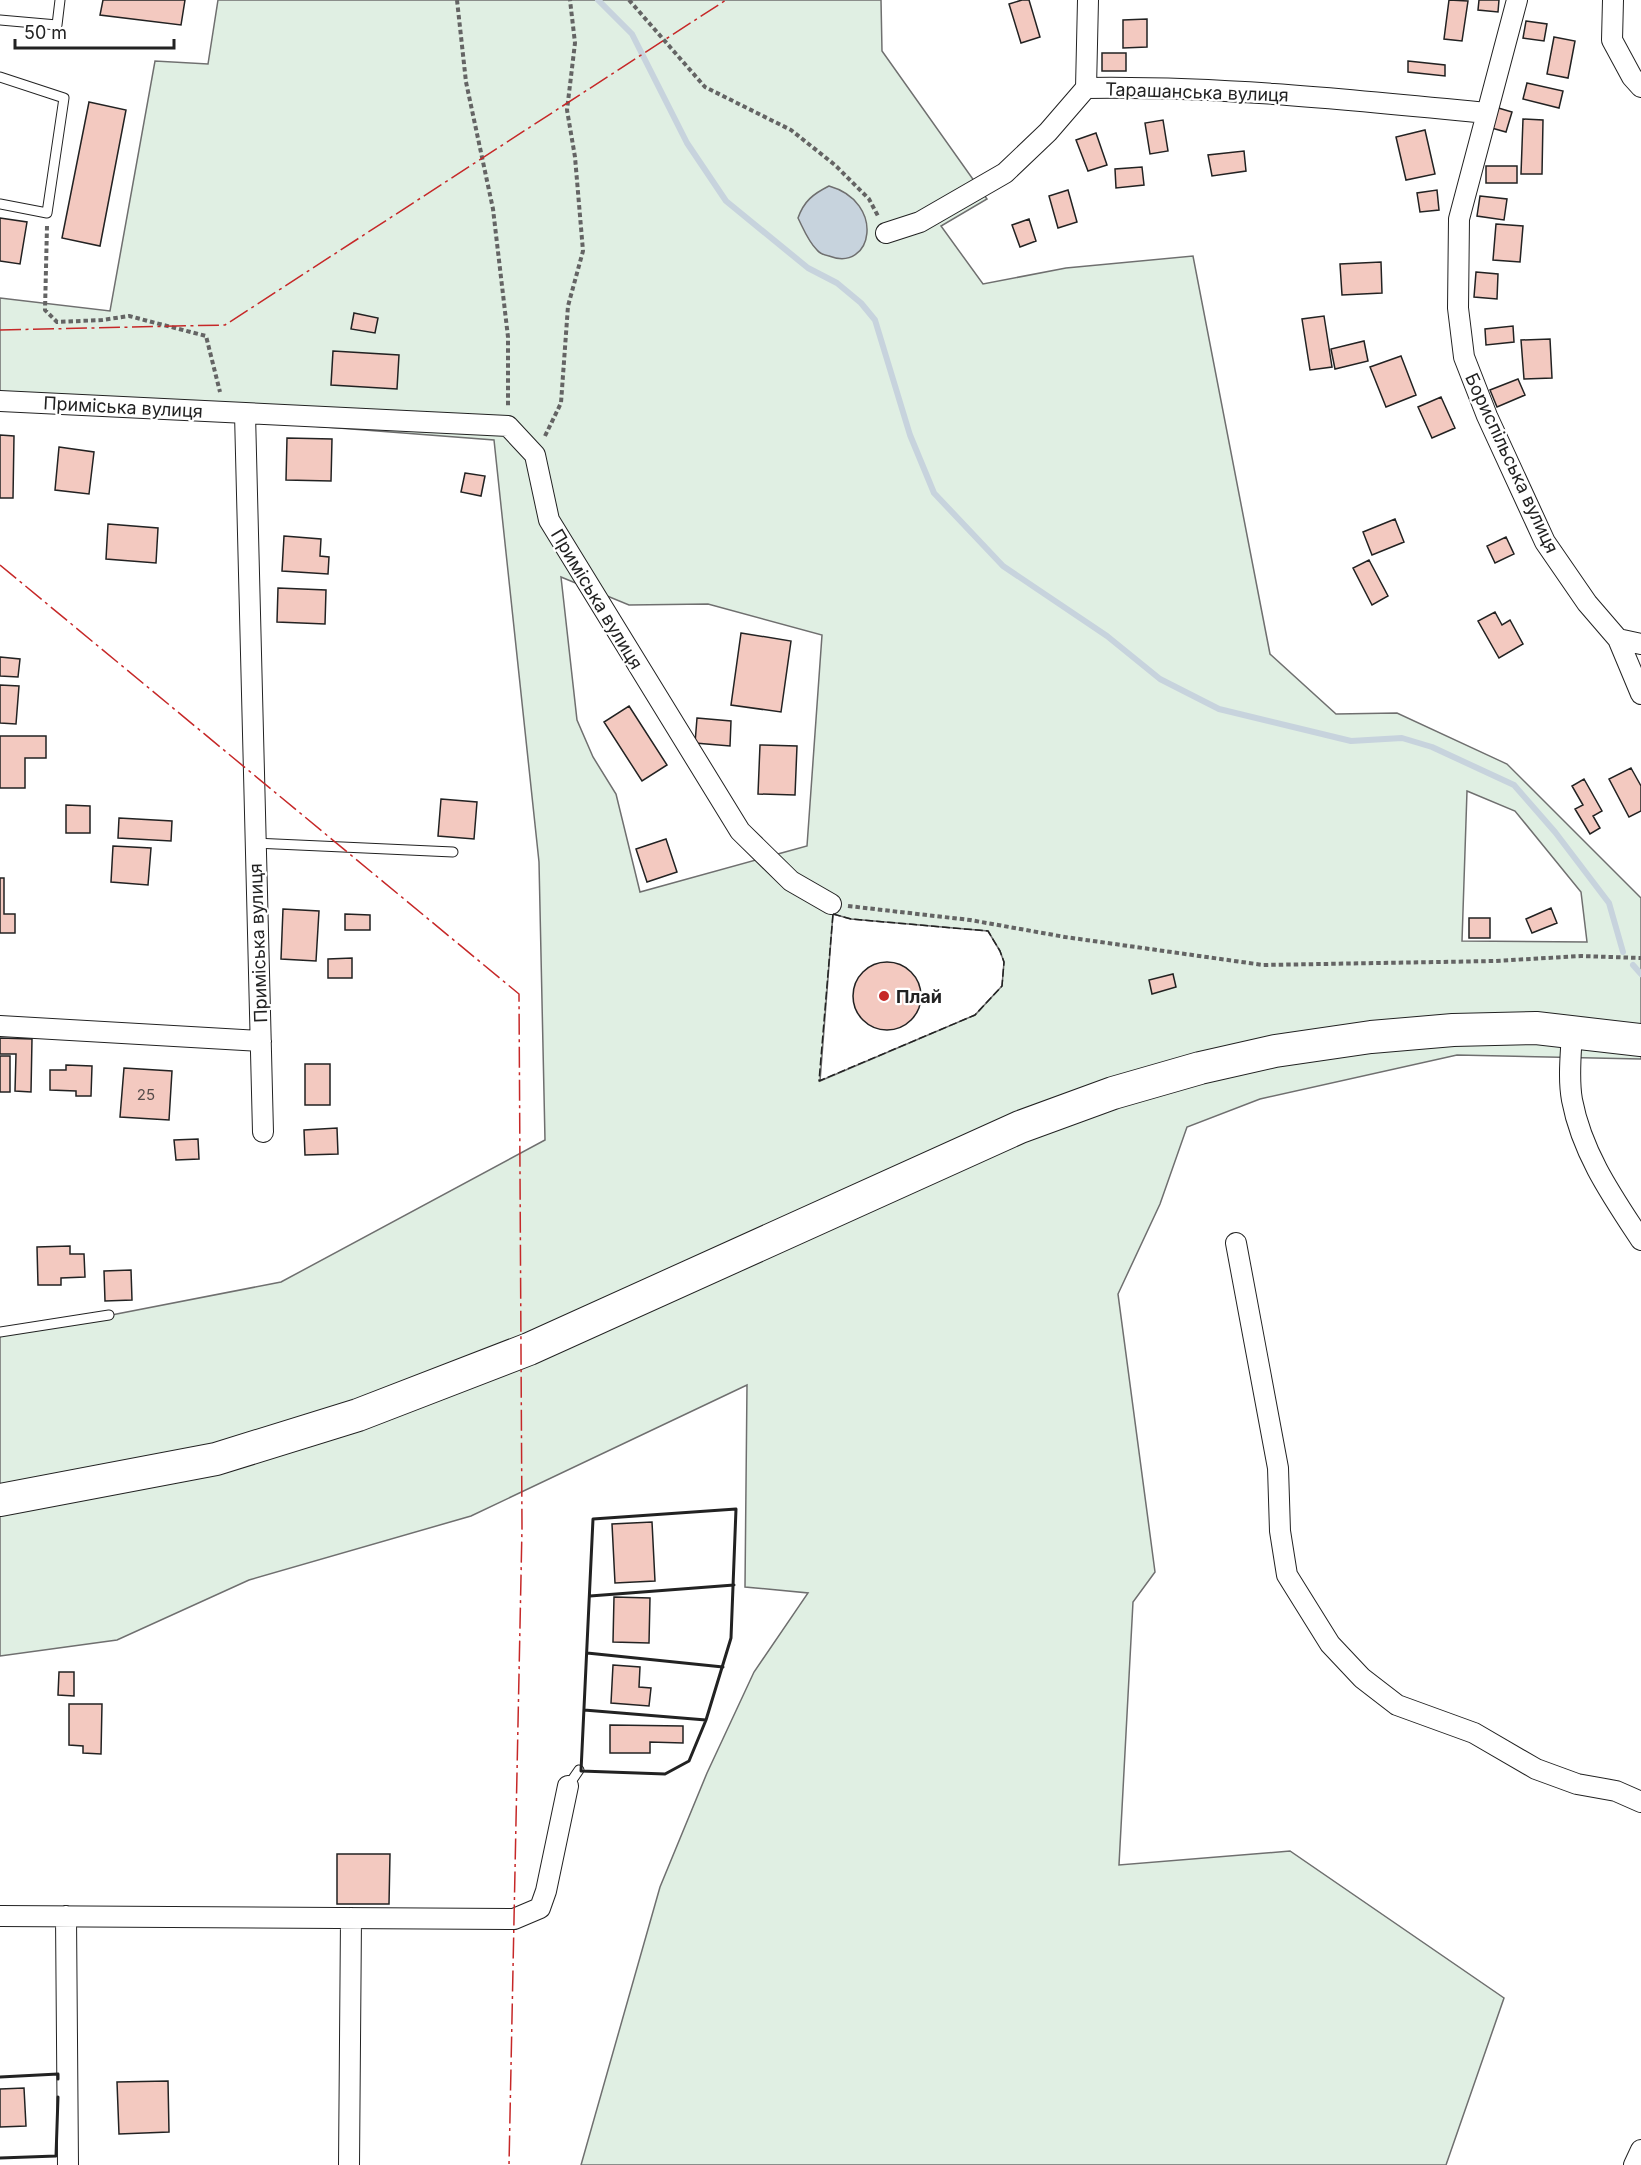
<svg xmlns="http://www.w3.org/2000/svg" width="1641" height="2165" viewBox="0 0 1641 2165" font-family="Inter,sans-serif">
<style>
.green{fill:#e0efe3;stroke:#6f6f6f;stroke-width:1.5;fill-rule:evenodd}
.water{fill:#c7d3dd;stroke:#6f6f6f;stroke-width:1.5}
.lines{fill:none;stroke-linecap:round;stroke-linejoin:round}
.stream{stroke:#c7d3dd;stroke-width:6}
.building{fill:#f3c9c0;stroke:#222;stroke-width:1.5}
.service-casing{stroke:#222;stroke-width:11}
.minor-casing{stroke:#222;stroke-width:22}
.trunk-casing{stroke:#222;stroke-width:34}
.path{stroke:#646464;stroke-width:4;stroke-dasharray:4.5 3;stroke-linecap:butt}
.service{stroke:#fff;stroke-width:9}
.minor{stroke:#fff;stroke-width:20}
.trunk{stroke:#fff;stroke-width:32}
.fence{stroke:#222;stroke-width:1.5;stroke-dasharray:8 3;stroke-linecap:butt}
.wall{stroke:#222;stroke-width:3}
.power{stroke:#c62828;stroke-width:1.5;stroke-dasharray:21 4.5 3 4.5;stroke-linecap:butt}
.poi-dot{fill:#c62828;stroke:#fff;stroke-width:2}
.labels{text-anchor:middle;dominant-baseline:central;stroke-width:4.5;stroke-linejoin:round;paint-order:stroke}
.number-label{font-size:15px;fill:#564c4a}
.street-label{font-size:18px;fill:#222;stroke:#fff}
.poi-label{font-size:18px;font-weight:bold;fill:#222;stroke:#fff;text-anchor:start}
</style>
<rect width="100%" height="100%" fill="#fff"/>
<path class="green" d="M 218,0 L 881,0 L 882,51 L 987,199 L 941,226 L 983,284 L 1066,268 L 1193,256 L 1270,654 L 1336,714 L 1397,713 L 1507,764 L 1641,898 L 1641,1059 L 1457,1055 L 1260,1099 L 1187,1127 L 1160,1204 L 1118,1294 L 1155,1572 L 1133,1602 L 1119,1865 L 1290,1851 L 1504,1998 L 1446,2165 L 581,2165 L 660,1887 L 707,1773 L 754,1672 L 808,1593 L 745,1587 L 747,1385 L 471,1516 L 249,1580 L 117,1640 L 0,1656 L 0,1332 L 96,1318 L 281,1282 L 545,1140 L 539,862 L 494,440 L 0,402 L 0,298 L 110,311 L 155,61 L 208,64 ZM 561,577 L 629,605 L 708,604 L 822,635 L 807,846 L 640,892 L 616,794 L 593,757 L 577,720 ZM 1467,791 L 1515,811 L 1581,892 L 1587,942 L 1462,941 ZM 833,914 L 851,919 L 988,931 L 1000,951 L 1004,962 L 1002,986 L 975,1015 L 820,1081 Z"/>
<path class="water" d="M 829,186 C 886,202 873,273 829,256 C 824,255 820,254 817,250 C 808,241 804,230 798,218 C 804,201 813,194 829,186 Z"/>
<g class="lines">
<path class="stream" d="M 598,0 L 632,34 L 687,143 L 726,201 L 808,268 L 837,283 L 861,303 L 875,320 L 910,435 L 934,493 L 1003,566 L 1107,636 L 1160,679 L 1219,709 L 1351,741 L 1402,738 L 1432,747 L 1514,785 L 1555,832 L 1609,903 L 1623,952
M 1633,965 L 1641,974"/>
</g>
<path class="building" d="M 103,0 L 185,0 L 181,25 L 100,15 Z
M 1022,0 L 1029,0 L 1040,37 L 1021,43 L 1009,4 Z
M 1449,0 L 1468,1 L 1462,41 L 1444,39 Z
M 1479,0 L 1499,0 L 1498,12 L 1478,10 Z
M 1147,19 L 1147,47 L 1123,48 L 1123,20 Z
M 1526,21 L 1547,24 L 1544,41 L 1523,38 Z
M 1554,37 L 1575,41 L 1568,78 L 1547,74 Z
M 1102,53 L 1126,53 L 1126,71 L 1102,71 Z
M 1408,61 L 1445,65 L 1445,76 L 1408,72 Z
M 1527,83 L 1563,91 L 1559,108 L 1523,99 Z
M 89,102 L 126,110 L 100,246 L 62,238 Z
M 1495,107 L 1512,112 L 1506,132 L 1488,127 Z
M 1523,119 L 1543,120 L 1542,174 L 1521,174 Z
M 1163,120 L 1168,151 L 1150,154 L 1145,123 Z
M 1425,130 L 1435,174 L 1406,180 L 1396,137 Z
M 1096,133 L 1107,165 L 1088,171 L 1076,140 Z
M 1244,151 L 1246,171 L 1212,176 L 1208,155 Z
M 1486,166 L 1517,166 L 1517,183 L 1486,183 Z
M 1142,167 L 1144,185 L 1116,188 L 1115,169 Z
M 1068,190 L 1077,222 L 1058,228 L 1049,196 Z
M 1437,190 L 1439,210 L 1420,212 L 1417,193 Z
M 1480,196 L 1507,199 L 1504,220 L 1477,216 Z
M 0,218 L 27,222 L 20,264 L 0,261 Z
M 1029,219 L 1036,241 L 1020,247 L 1012,225 Z
M 1496,224 L 1523,226 L 1520,262 L 1493,260 Z
M 1381,262 L 1382,293 L 1342,295 L 1340,264 Z
M 1476,272 L 1498,274 L 1497,299 L 1474,297 Z
M 354,313 L 378,318 L 375,333 L 351,329 Z
M 1324,316 L 1332,367 L 1310,370 L 1302,319 Z
M 1513,326 L 1514,342 L 1486,345 L 1485,329 Z
M 1550,339 L 1552,378 L 1524,379 L 1521,340 Z
M 1364,341 L 1368,361 L 1335,369 L 1331,349 Z
M 333,351 L 399,355 L 397,389 L 331,385 Z
M 1401,356 L 1416,395 L 1386,407 L 1370,367 Z
M 1518,379 L 1525,395 L 1497,407 L 1490,390 Z
M 1441,397 L 1455,428 L 1432,438 L 1418,407 Z
M 0,435 L 14,436 L 13,498 L 0,498 Z
M 287,438 L 332,439 L 331,481 L 286,480 Z
M 59,447 L 94,452 L 89,494 L 55,490 Z
M 465,473 L 485,476 L 481,496 L 461,492 Z
M 1395,519 L 1404,542 L 1372,555 L 1363,532 Z
M 108,524 L 158,528 L 156,563 L 106,559 Z
M 284,536 L 321,539 L 320,556 L 329,557 L 328,574 L 282,571 Z
M 1506,537 L 1514,554 L 1495,563 L 1487,546 Z
M 1369,560 L 1388,596 L 1372,605 L 1353,568 Z
M 278,588 L 326,590 L 325,624 L 277,622 Z
M 1495,612 L 1502,625 L 1510,620 L 1523,644 L 1499,658 L 1478,621 Z
M 741,633 L 791,641 L 781,712 L 731,705 Z
M 0,657 L 20,659 L 18,677 L 0,676 Z
M 0,685 L 19,686 L 16,724 L 0,723 Z
M 629,706 L 667,765 L 642,781 L 604,722 Z
M 697,718 L 731,721 L 730,746 L 695,743 Z
M 0,736 L 46,736 L 46,758 L 25,758 L 25,788 L 0,788 Z
M 760,745 L 797,746 L 795,795 L 758,794 Z
M 1631,768 L 1641,786 L 1641,811 L 1629,817 L 1609,779 Z
M 1584,779 L 1602,811 L 1593,816 L 1600,828 L 1590,834 L 1575,809 L 1583,805 L 1572,786 Z
M 441,799 L 477,802 L 474,839 L 438,836 Z
M 66,805 L 90,806 L 90,833 L 66,833 Z
M 119,818 L 172,821 L 171,841 L 118,838 Z
M 666,839 L 677,872 L 647,882 L 636,849 Z
M 113,846 L 151,848 L 148,885 L 111,882 Z
M 0,878 L 4,878 L 4,914 L 15,914 L 15,933 L 0,933 Z
M 1551,908 L 1557,923 L 1532,933 L 1526,919 Z
M 283,909 L 319,911 L 316,961 L 281,959 Z
M 345,914 L 370,915 L 370,930 L 345,930 Z
M 1469,918 L 1490,918 L 1490,938 L 1469,938 Z
M 352,958 L 352,978 L 328,978 L 328,959 Z
M853 996a34 34 0 1 1 68 0a34 34 0 1 1-68 0Z
M 1173,974 L 1176,987 L 1152,994 L 1149,980 Z
M 0,1038 L 32,1039 L 31,1092 L 15,1091 L 16,1054 L 0,1054 Z
M 0,1056 L 10,1056 L 10,1092 L 0,1092 Z
M 305,1064 L 330,1064 L 330,1105 L 305,1105 Z
M 66,1065 L 92,1066 L 91,1096 L 76,1096 L 76,1091 L 50,1090 L 50,1070 L 66,1070 Z
M 124,1068 L 172,1071 L 169,1120 L 120,1117 Z
M 337,1128 L 338,1154 L 305,1155 L 304,1130 Z
M 198,1139 L 199,1159 L 176,1160 L 174,1140 Z
M 70,1246 L 70,1254 L 84,1254 L 85,1277 L 61,1278 L 61,1285 L 38,1285 L 37,1247 Z
M 131,1270 L 132,1300 L 105,1301 L 104,1271 Z
M 652,1522 L 655,1581 L 615,1583 L 612,1524 Z
M 614,1597 L 650,1598 L 649,1643 L 613,1642 Z
M 613,1665 L 640,1667 L 639,1687 L 651,1688 L 649,1706 L 611,1703 Z
M 59,1672 L 74,1672 L 74,1696 L 58,1695 Z
M 69,1704 L 102,1704 L 101,1754 L 83,1753 L 83,1746 L 69,1745 Z
M 610,1725 L 683,1726 L 683,1743 L 650,1742 L 650,1753 L 610,1753 Z
M 337,1854 L 390,1854 L 389,1904 L 337,1904 Z
M 168,2081 L 169,2132 L 119,2134 L 117,2082 Z
M 24,2088 L 26,2126 L 0,2127 L 0,2089 Z"/>
<g class="lines">
<g class="service-casing">
<path id="service" d="M 0,20 L 57,25 L 60,0
M 0,77 L 64,98 L 47,213 L 0,204
M 254,843 L 453,852
M 0,1332 L 109,1315
M 568,1786 L 579,1770"/>
</g>
<g class="minor-casing">
<path id="minor" d="M 1517,0 L 1459,219 L 1458,308 L 1464,357 L 1487,416 L 1545,542 L 1587,603 L 1618,639 L 1641,694
M 1613,0 L 1612,40 L 1632,77 L 1641,87
M 1086,88 L 1088,0
M 886,233 L 920,222 L 1005,173 L 1048,132 L 1086,88 C 1220,86 1353,100 1487,113
M 0,401 L 508,426 L 535,455 L 549,520 L 740,831 L 791,881 L 831,904
M 245,414 L 263,1132
M 1618,639 L 1641,644
M 0,1026 L 261,1041
M 1572,1031 C 1571,1054 1568,1078 1572,1100 C 1582,1153 1612,1196 1641,1240
M 1236,1243 L 1278,1468 L 1280,1531 L 1287,1575 L 1330,1644 L 1362,1678 L 1397,1705 L 1474,1733 L 1536,1769 L 1577,1784 L 1616,1791 L 1641,1802
M 0,1916 L 514,1919 L 540,1908 L 546,1891 L 568,1786
M 66,1916 L 68,2165
M 349,2165 L 351,1918
M 1634,2165 L 1641,2150"/>
</g>
<g class="trunk-casing">
<path id="trunk" d="M 0,1500 L 216,1459 L 358,1415 L 529,1349 L 1020,1127 L 1113,1093 L 1200,1068 L 1275,1051 L 1371,1037 L 1453,1030 L 1536,1028 L 1641,1040"/>
</g>
<path class="path" d="M 457,0 L 466,82 L 493,209 L 508,337 L 508,406
M 629,0 L 705,87 L 791,130 L 835,165 L 869,199 L 878,216
M 47,226 L 45,310 L 57,322 L 102,320 L 129,316 L 206,336 L 220,392
M 545,436 L 561,403 L 568,306 L 583,251 L 575,157 L 567,110 L 575,43 L 570,0
M 848,906 L 970,920 L 1065,937 L 1263,965 L 1495,961 L 1581,956 L 1641,958"/>
<use href="#service" class="service"/>
<use href="#minor" class="minor"/>
<use href="#trunk" class="trunk"/>
<path class="fence" d="M 833,914 L 851,919 L 988,931 L 1000,951 L 1004,962 L 1002,986 L 975,1015 L 819,1081 Z"/>
<path class="wall" d="M 736,1509 L 731,1638 L 706,1720 L 689,1761 L 665,1774 L 581,1771 L 593,1519 Z
M 590,1596 L 734,1585
M 587,1653 L 723,1667
M 584,1710 L 706,1720
M 0,2077 L 58,2074 L 58,2079
M 0,2158 L 56,2156 L 58,2097"/>
<path class="power" d="M 0,330 L 225,325 L 726,0
M 0,565 L 519,994 L 522,1528 L 509,2165"/>
</g>
<circle class="poi-dot" cx="884" cy="996" r="6"/>
<g class="labels">
<g class="number-label">
<text x="146" y="1094">25</text>
</g>
<g class="street-label">
<text transform="translate(1197 92) rotate(2)">Тарашанська вулиця</text>
<text transform="translate(123 407) rotate(3)">Приміська вулиця</text>
<text transform="translate(1512 463) rotate(65)">Бориспільська вулиця</text>
<text transform="translate(597 599) rotate(59)">Приміська вулиця</text>
<text transform="translate(258 943) rotate(-92)">Приміська вулиця</text>
</g>
<g class="poi-label">
<text x="896" y="996">Плай</text>
</g>
</g>
<path d="M15 39v9h159v-9" fill="none" stroke="#222222" stroke-width="3"/>
<text x="24" y="39" font-size="18" fill="#222222" stroke="#ffffff" stroke-width="4.5" paint-order="stroke">50 m</text>
</svg>
